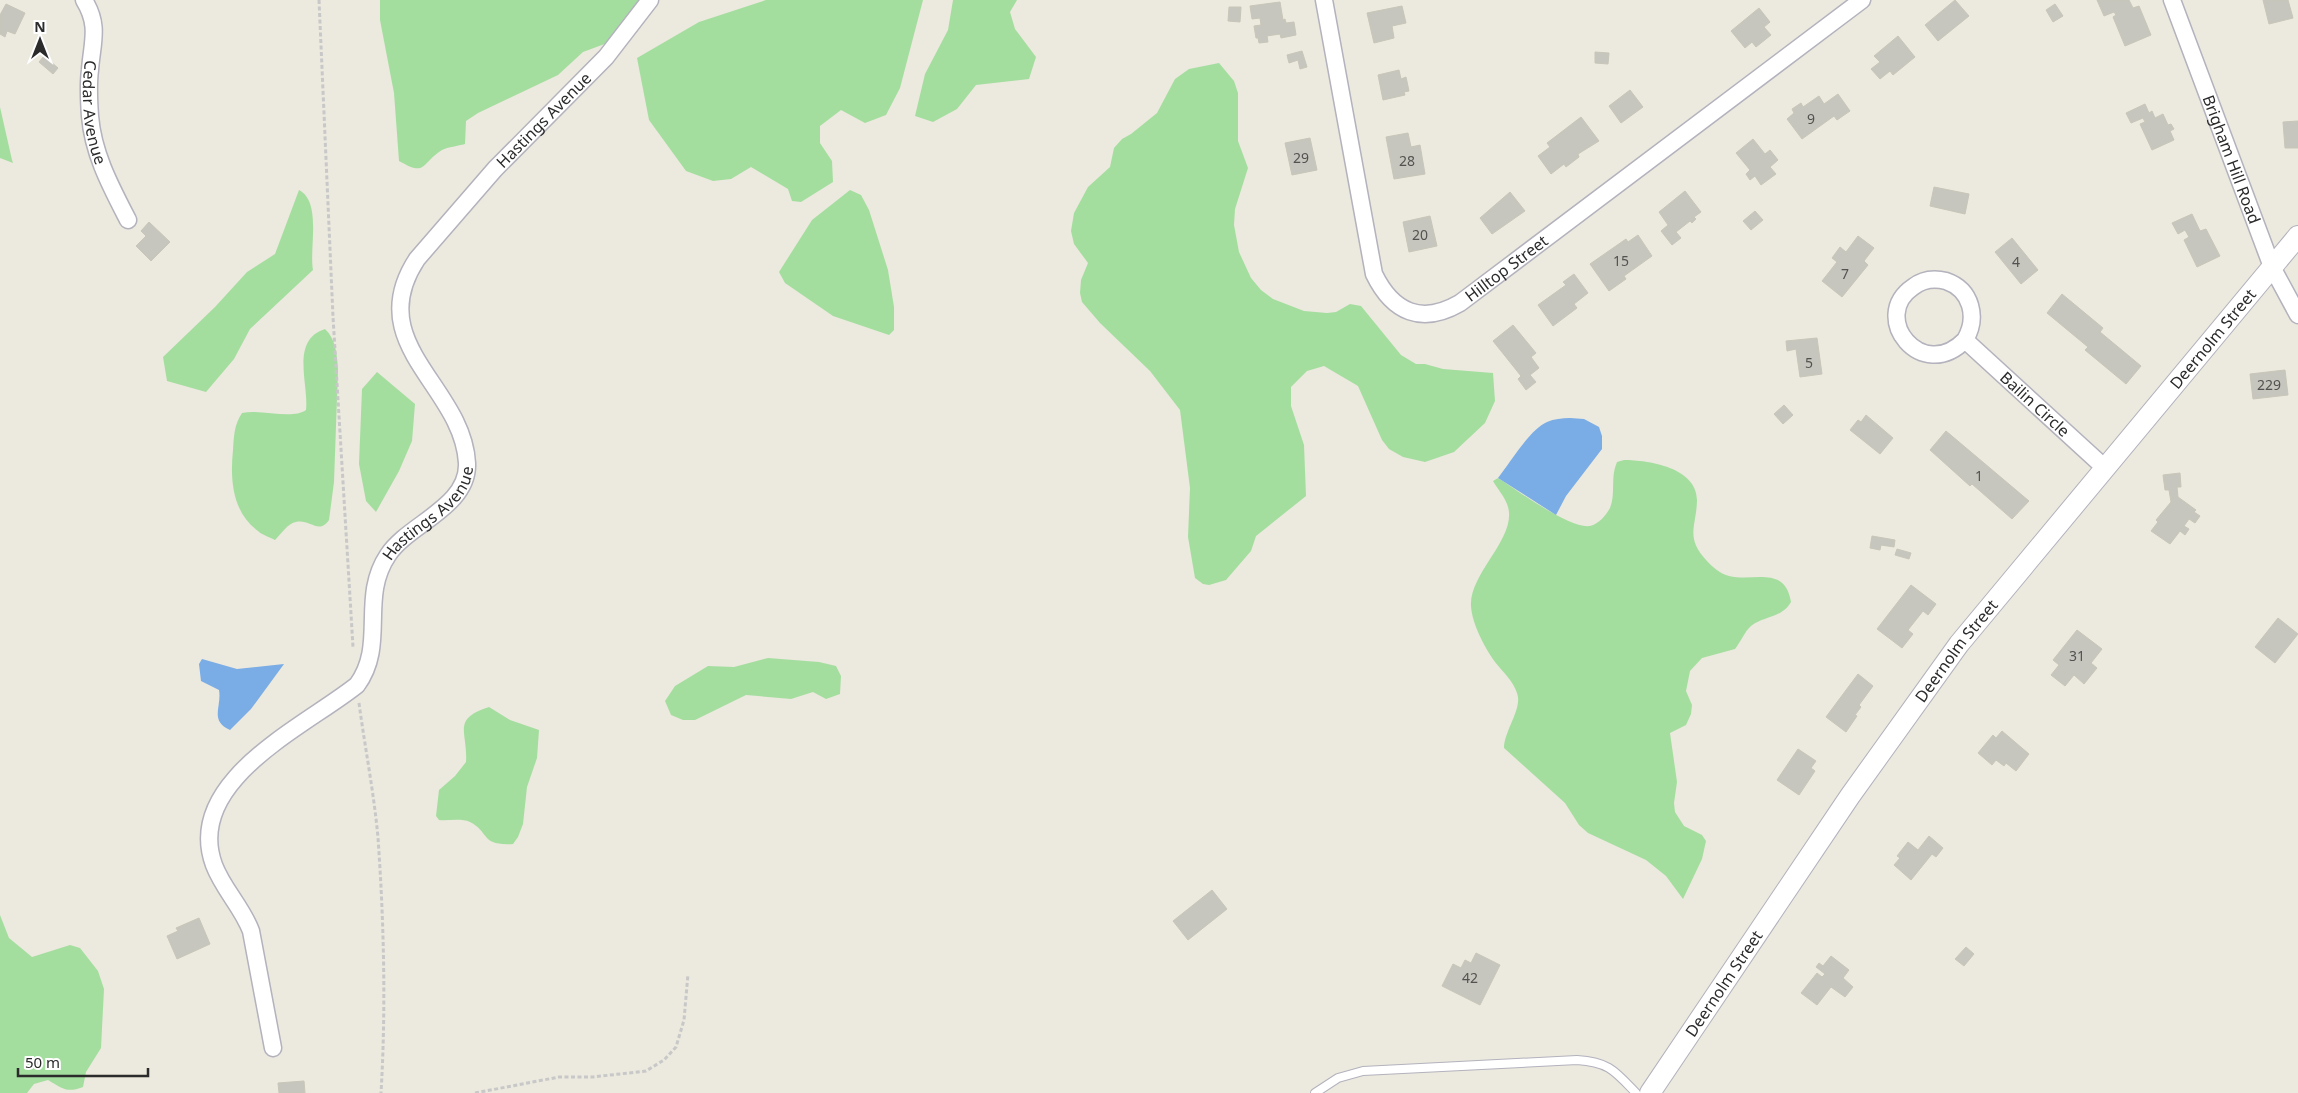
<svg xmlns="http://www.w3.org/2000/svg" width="2298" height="1093" viewBox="0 0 2298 1093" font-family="'Noto Sans',sans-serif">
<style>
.green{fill:#a4de9f}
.water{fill:#7aace5}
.building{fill:#c7c6be;stroke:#c7c6b8}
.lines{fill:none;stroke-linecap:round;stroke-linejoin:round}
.service-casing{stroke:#b3b2bd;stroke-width:10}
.minor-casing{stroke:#b3b2bd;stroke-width:19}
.tertiary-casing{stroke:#b3b2bd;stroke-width:22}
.path{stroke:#c8c8c8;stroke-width:3;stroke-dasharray:4 2.5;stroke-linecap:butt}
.service{stroke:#fff;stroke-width:8}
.minor{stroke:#fff;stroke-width:16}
.tertiary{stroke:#fff;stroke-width:20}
.labels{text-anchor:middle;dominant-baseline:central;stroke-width:4.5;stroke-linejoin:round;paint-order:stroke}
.number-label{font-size:14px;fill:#525250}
.street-label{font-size:16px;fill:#2b2b2b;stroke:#fff}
</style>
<rect width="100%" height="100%" fill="#ece9de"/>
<path class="green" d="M 380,0 L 642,0 L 618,39 L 583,52 L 558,75 L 478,113 L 466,121 L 465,144 C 458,146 448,147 442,150 C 420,164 427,177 399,161 L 394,93 L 380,20 Z
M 766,0 L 923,0 L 900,88 L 886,115 L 865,123 L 841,110 L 820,126 L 820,143 L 832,161 L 833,182 L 801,202 L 792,201 L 788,189 L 751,167 L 731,179 L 713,181 L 686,171 L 649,120 L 637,58 L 699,22 Z
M 953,0 L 1017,0 L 1010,12 L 1015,29 L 1036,57 L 1029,79 L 976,85 L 957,109 L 933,122 L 915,116 L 925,74 L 948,30 Z
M 1219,63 L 1234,81 L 1238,93 L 1238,141 L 1248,168 L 1235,209 L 1234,225 L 1239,252 L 1251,278 L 1261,290 L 1273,299 L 1304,311 L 1327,313 L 1336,312 L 1350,304 L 1361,306 L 1401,355 L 1416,364 L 1425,364 L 1443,369 L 1493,373 L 1495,401 L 1485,423 L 1454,452 L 1425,462 L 1403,457 L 1389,449 L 1382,440 L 1358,386 L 1324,366 L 1307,371 L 1291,387 L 1291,406 L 1304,445 L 1306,496 L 1256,536 L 1251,551 L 1226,580 L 1209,585 L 1203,584 L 1195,578 L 1188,537 L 1190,488 L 1180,410 L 1150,371 L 1100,323 L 1082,302 L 1080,293 L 1081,280 L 1088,263 L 1074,244 L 1071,231 L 1074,213 L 1088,187 L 1110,167 L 1114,148 L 1122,139 L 1131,134 L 1157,113 L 1175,79 L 1189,69 Z
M 0,107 L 12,160 L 13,163 L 0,158 Z
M 299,190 C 322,202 309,248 313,270 L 250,329 L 234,359 L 206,392 L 167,381 L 163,357 L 215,307 L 247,272 L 275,254 Z
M 850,190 L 861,195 L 869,210 L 888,270 L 894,307 L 894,330 L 889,335 L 833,316 L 785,283 L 779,272 L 812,220 Z
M 325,329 C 336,339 337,355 338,370 L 334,482 L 329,520 C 319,535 310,519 296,522 C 288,523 281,534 275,540 C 270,537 262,535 258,531 C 232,512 230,479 233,450 C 234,436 234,425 242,413 C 262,409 292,420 306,410 C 309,384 290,340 325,329 Z
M 377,372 L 415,404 L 412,441 L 399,471 L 376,512 L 366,501 L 359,464 L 362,389 Z
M 1624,460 C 1649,460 1698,468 1697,501 C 1696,528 1685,537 1707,561 C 1712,567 1721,574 1729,576 C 1754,582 1785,565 1791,602 C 1782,618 1764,616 1751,626 C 1745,631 1740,643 1735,649 L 1702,658 L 1690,671 L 1686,691 L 1692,705 L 1691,714 L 1686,725 L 1670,733 L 1677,782 L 1674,803 L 1675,812 L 1684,826 L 1702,835 L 1706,841 L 1702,859 L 1683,899 L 1666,876 L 1646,860 L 1588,833 L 1579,825 L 1565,803 L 1504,748 C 1504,731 1523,708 1517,693 C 1513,681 1503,672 1495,662 C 1485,648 1472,624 1471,606 C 1469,572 1520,536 1507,504 C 1504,496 1497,488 1493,481 L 1498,478 C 1517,490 1569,529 1590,526 C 1599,524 1606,515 1610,508 C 1616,494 1610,477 1617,462 Z
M 768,658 L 819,662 L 836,666 L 841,676 L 840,694 L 826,699 L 813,692 L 791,699 L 746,695 L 695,720 L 683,720 L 671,715 L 665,701 L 675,686 L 708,666 L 734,667 Z
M 489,707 L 510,720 L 539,730 L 537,758 L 527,787 L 523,824 L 518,837 L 513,844 C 480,846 490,832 470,822 C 461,818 448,821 439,820 L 436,816 L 439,790 L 455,776 L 466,762 C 468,732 451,719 489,707 Z
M 0,915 L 9,938 L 32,957 L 70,945 L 80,948 L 98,971 L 104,989 L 101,1048 L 86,1072 L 83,1087 C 67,1093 63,1089 48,1080 L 34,1084 L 27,1093 L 0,1093 Z"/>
<path class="water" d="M 1570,418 L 1584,419 L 1599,427 L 1602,436 L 1602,449 L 1566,496 L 1556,515 L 1498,478 C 1510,463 1530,429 1547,422 C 1554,419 1562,418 1570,418 Z
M 202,659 L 237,669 L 284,664 L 251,709 L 230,730 C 209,720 222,707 219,690 L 201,681 L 199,664 Z"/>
<path class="building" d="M 1955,0 L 1969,16 L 1938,41 L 1925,25 Z
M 2097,0 L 2129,0 L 2133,8 L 2139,6 L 2151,35 L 2125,46 L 2113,17 L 2116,15 L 2114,12 L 2104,16 Z
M 2263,0 L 2288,0 L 2293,18 L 2269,24 Z
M 1280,2 L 1283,20 L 1285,19 L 1286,23 L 1294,22 L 1296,35 L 1281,38 L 1280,34 L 1267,36 L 1268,42 L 1259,43 L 1258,38 L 1256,38 L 1254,26 L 1261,25 L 1260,18 L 1252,19 L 1250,6 Z
M 6,4 L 25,13 L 15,34 L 7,31 L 5,37 L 0,34 L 0,15 Z
M 2055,4 L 2063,16 L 2053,22 L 2046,10 Z
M 1402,6 L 1406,23 L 1392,26 L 1394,38 L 1374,43 L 1367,13 Z
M 1229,7 L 1241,7 L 1240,22 L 1228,21 Z
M 1759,8 L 1770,22 L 1764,27 L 1771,35 L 1756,47 L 1752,42 L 1745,48 L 1731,31 Z
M 1898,36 L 1915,57 L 1893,75 L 1890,71 L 1880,79 L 1871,69 L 1880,62 L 1874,56 Z
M 1302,51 L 1307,67 L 1300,69 L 1298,60 L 1289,63 L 1287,55 Z
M 1595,52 L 1609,53 L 1608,64 L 1595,63 Z
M 44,56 L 58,68 L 53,74 L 39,62 Z
M 1399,70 L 1401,79 L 1406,77 L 1409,91 L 1404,92 L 1405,95 L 1383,100 L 1378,75 Z
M 1630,90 L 1643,107 L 1621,123 L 1609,106 Z
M 1838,94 L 1850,111 L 1837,120 L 1834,116 L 1802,139 L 1787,119 L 1794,113 L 1792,109 L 1801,103 L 1803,107 L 1819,96 L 1824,104 Z
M 2145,104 L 2149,113 L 2152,111 L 2155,118 L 2163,114 L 2168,125 L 2171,124 L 2174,129 L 2170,131 L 2174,140 L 2152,150 L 2140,124 L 2145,122 L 2143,118 L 2131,123 L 2126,113 Z
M 1581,117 L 1599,141 L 1578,154 L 1579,157 L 1566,167 L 1564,164 L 1551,174 L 1538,156 L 1550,147 L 1547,143 Z
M 2298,121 L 2298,148 L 2285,148 L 2283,122 Z
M 1408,133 L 1411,147 L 1420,145 L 1425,174 L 1394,179 L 1386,137 Z
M 1310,138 L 1317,170 L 1292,175 L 1285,143 Z
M 1753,139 L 1765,154 L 1770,150 L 1778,160 L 1770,167 L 1776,174 L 1761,185 L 1755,176 L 1750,180 L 1746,174 L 1750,170 L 1736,153 Z
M 1934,187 L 1969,194 L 1965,214 L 1930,206 Z
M 1685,191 L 1701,212 L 1694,217 L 1696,219 L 1692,223 L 1690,221 L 1676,232 L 1681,238 L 1672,245 L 1661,231 L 1668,225 L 1659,212 Z
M 1510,192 L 1525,211 L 1492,234 L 1480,218 Z
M 1755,211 L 1763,220 L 1751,230 L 1743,221 Z
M 2192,214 L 2200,231 L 2206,229 L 2220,256 L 2197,267 L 2184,240 L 2189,237 L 2185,230 L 2178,234 L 2172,223 Z
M 1430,216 L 1437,246 L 1409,252 L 1403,222 Z
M 149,222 L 170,242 L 151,261 L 136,246 L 146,236 L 141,231 Z
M 1638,235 L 1652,256 L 1624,276 L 1626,279 L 1609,291 L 1590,264 L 1626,239 L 1628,242 Z
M 1858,236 L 1874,248 L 1864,261 L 1868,265 L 1842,297 L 1822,281 L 1837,262 L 1832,258 L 1840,247 L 1846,252 Z
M 2012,238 L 2038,270 L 2021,284 L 1995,252 Z
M 1574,274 L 1588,293 L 1574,304 L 1577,308 L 1553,326 L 1538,305 L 1566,285 L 1563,282 Z
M 2062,294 L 2103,328 L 2100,332 L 2141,366 L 2126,384 L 2085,350 L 2088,347 L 2047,313 Z
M 1513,325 L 1536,353 L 1531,357 L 1539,368 L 1530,375 L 1536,382 L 1526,390 L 1518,379 L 1521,376 L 1493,341 Z
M 1817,338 L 1822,374 L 1800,377 L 1796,349 L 1787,351 L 1786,341 Z
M 2285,370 L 2288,395 L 2253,399 L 2250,374 Z
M 1784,405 L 1793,415 L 1783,424 L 1774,414 Z
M 1866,415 L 1893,438 L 1880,454 L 1850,430 L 1858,420 L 1861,422 Z
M 1946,431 L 2029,501 L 2012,519 L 1972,484 L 1970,486 L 1930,450 Z
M 2180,473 L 2181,487 L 2177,487 L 2178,497 L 2196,510 L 2194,512 L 2200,516 L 2195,523 L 2189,519 L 2184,526 L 2189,529 L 2185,535 L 2180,531 L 2170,544 L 2151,531 L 2158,522 L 2156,520 L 2171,502 L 2169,490 L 2165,490 L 2163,475 Z
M 1872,536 L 1895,540 L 1894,547 L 1881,545 L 1880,550 L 1870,548 Z
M 1897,549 L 1911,553 L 1909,559 L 1895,555 Z
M 1911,585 L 1936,604 L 1928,615 L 1923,611 L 1908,630 L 1913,634 L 1902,648 L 1877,629 Z
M 2278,618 L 2298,634 L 2275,663 L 2255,647 Z
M 2077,630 L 2102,649 L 2091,663 L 2097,668 L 2084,684 L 2074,675 L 2065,686 L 2051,675 L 2059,665 L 2053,660 Z
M 1858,674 L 1873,686 L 1859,705 L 1861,707 L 1855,715 L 1857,716 L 1846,732 L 1826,717 Z
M 2002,731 L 2029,754 L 2016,771 L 2006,763 L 2004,766 L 1996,760 L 1992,765 L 1978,753 L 1993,735 L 1996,738 Z
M 1798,749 L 1816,761 L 1811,768 L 1815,771 L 1799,795 L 1777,780 Z
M 1929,836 L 1943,848 L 1936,857 L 1932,854 L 1911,880 L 1894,865 L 1900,858 L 1897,856 L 1908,842 L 1918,850 Z
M 1212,890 L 1227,909 L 1188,940 L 1173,921 Z
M 199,918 L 210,944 L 177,959 L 167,936 L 178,931 L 176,928 Z
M 1966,947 L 1974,954 L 1964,966 L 1955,959 Z
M 1476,953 L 1500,965 L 1480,1005 L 1442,986 L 1453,964 L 1461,968 L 1465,960 L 1471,963 Z
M 1831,956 L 1849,970 L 1843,978 L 1853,987 L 1845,997 L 1831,987 L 1817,1005 L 1801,993 L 1817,973 L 1822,977 L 1825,974 L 1816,967 L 1819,963 L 1823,966 Z
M 304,1081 L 305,1093 L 279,1093 L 278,1083 Z"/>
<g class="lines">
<g class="service-casing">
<path id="service" d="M 1315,1093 L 1338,1078 L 1363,1071 L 1577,1060 C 1609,1062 1615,1071 1636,1093"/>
</g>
<g class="minor-casing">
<g id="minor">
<path id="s1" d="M 84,0 C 100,26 92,42 90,70 C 88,85 89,102 90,116 C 93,154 111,187 128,220"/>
<path id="s2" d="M 1324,0 L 1374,274 C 1393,313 1422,325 1460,303 L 1862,0"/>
<path id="s3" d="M 2172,0 L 2272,267 L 2298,315"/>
<path id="s4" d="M 1965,340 C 1922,384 1869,317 1913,287 C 1922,280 1934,278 1946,281 C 1972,290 1978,318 1965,340 L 2105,468"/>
<path id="s5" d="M 273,1048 L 251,931 C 242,907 223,889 214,865 C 183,781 306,726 357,685 C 387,644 359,598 388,555 C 408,524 469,507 467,463 C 463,386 361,344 417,259 L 495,169 L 606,57 L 650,0"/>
</g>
</g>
<g class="tertiary-casing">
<g id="tertiary">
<path id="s6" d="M 1650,1093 L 1850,796 L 1959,644 L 2298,236"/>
</g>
</g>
<path class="path" d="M 319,0 L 333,317 L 353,647
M 359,703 C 365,748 374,793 378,838 C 384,923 386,1009 381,1093
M 475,1093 L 559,1077 L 593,1077 L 646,1071 L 664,1060 L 676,1047 L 684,1020 L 688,974"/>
<use href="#service" class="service"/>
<use href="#minor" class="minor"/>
<use href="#tertiary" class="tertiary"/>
</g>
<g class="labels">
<g class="number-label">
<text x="1811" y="118">9</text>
<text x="1301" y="157">29</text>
<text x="1407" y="160">28</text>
<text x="1420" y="234">20</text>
<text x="1621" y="260">15</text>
<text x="2016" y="261">4</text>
<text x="1845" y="273">7</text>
<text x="1809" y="362">5</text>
<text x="2269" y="384">229</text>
<text x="1979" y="475">1</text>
<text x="2077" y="655">31</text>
<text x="1470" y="977">42</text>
</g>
<g class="street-label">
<text stroke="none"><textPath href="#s1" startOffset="115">Cedar Avenue</textPath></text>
<text stroke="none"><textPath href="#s5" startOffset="1116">Hastings Avenue</textPath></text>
<text stroke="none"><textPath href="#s3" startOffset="170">Brigham Hill Road</textPath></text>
<text stroke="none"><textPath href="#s2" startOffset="442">Hilltop Street</textPath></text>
<text stroke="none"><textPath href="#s6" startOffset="942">Deernolm Street</textPath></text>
<text stroke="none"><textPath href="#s4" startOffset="330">Bailin Circle</textPath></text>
<text stroke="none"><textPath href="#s5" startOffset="638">Hastings Avenue</textPath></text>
<text stroke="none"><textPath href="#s6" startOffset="538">Deernolm Street</textPath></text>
<text stroke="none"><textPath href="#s6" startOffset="132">Deernolm Street</textPath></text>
</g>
</g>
<g transform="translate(40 40)" stroke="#ffffff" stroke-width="4" paint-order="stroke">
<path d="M0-4L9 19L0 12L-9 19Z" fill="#2b2b2b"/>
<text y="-8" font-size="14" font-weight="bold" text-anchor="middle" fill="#2b2b2b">N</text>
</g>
<path d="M18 1068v8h130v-8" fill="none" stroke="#2b2b2b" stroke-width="2.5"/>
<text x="25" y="1068" font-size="15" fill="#2b2b2b" stroke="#ffffff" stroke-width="4" paint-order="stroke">50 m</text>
</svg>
